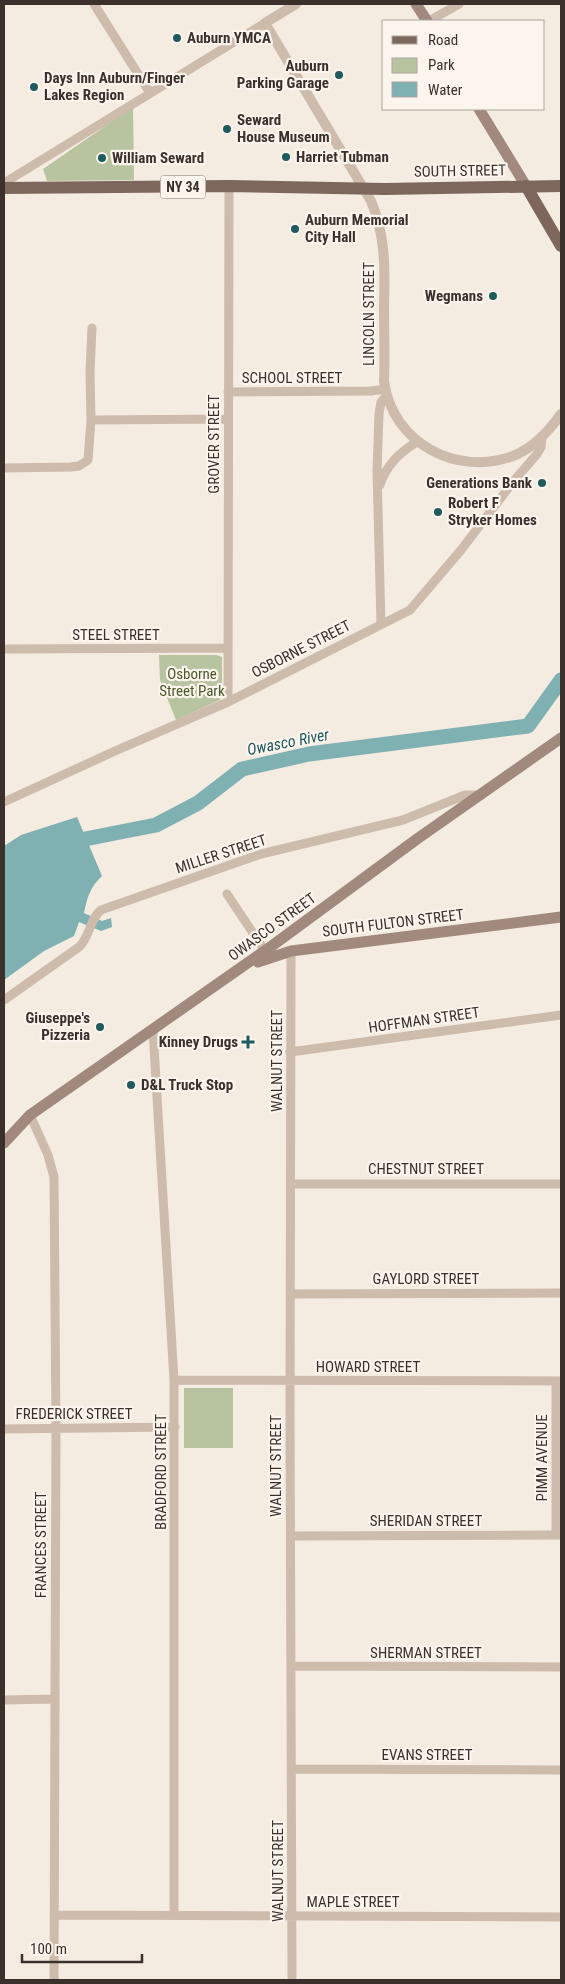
<svg xmlns="http://www.w3.org/2000/svg" width="565" height="1984" viewBox="0 0 565 1984" font-family="'Roboto Condensed',sans-serif">
<style>
.green{fill:#b8c4a0}
.water{fill:#7fb0b2}
.lines{fill:none;stroke-linecap:round;stroke-linejoin:round}
.river{stroke:#7fb0b2;stroke-width:15}
.minor{stroke:#cdbbac;stroke-width:9}
.tertiary{stroke:#cdbbac;stroke-width:10}
.secondary{stroke:#a18a7d;stroke-width:11}
.primary{stroke:#7d675c;stroke-width:12}
.poi-dot{fill:#1f5a5e;stroke:#fbf5ee;stroke-width:2}
.labels{text-anchor:middle;dominant-baseline:central;stroke-width:4.5;stroke-linejoin:round;paint-order:stroke}
.shield{fill:#fbf5ee;stroke:#756b66;stroke-width:1}
.shield-label{font-size:14px;font-weight:bold;fill:#3b302b}
.poi-label{font-size:15px;font-weight:bold;fill:#3b302b;stroke:#fbf5ee;text-anchor:start}
.street-label{font-size:15px;fill:#3b302b;stroke:#fbf5ee}
.park-label{font-size:15px;fill:#4a5a2e;stroke:#fbf5ee}
.water-label{font-size:16px;font-style:italic;fill:#1f5a5e;stroke:#fbf5ee}
</style>
<rect width="100%" height="100%" fill="#f4ebe1"/>
<path class="green" d="M 133,107 L 134,180 L 47,181 L 43,169 Z
M 159,655 L 216,655 L 222,657 L 222,694 L 220,700 L 176,720 L 160,680 Z
M 184,1388 L 233,1388 L 233,1448 L 184,1448 Z"/>
<path class="water" d="M 77,817 L 102,876 C 90,887 87,898 84,913 L 102,921 L 111,918 L 112,927 L 101,931 L 79,922 L 74,936 L 44,951 L 4,980 L 4,846 L 21,835 Z"/>
<g class="lines">
<path class="river" d="M 69,850 L 85,839 L 156,825 L 198,803 L 242,769 L 309,754 L 528,726 L 561,680"/>
<path class="minor" d="M 94,4 L 150,93
M 429,21 L 459,4
M 4,183 L 265,23
M 228,392 L 371,391 L 385,389
M 91,420 L 228,419
M 4,468 L 71,467 L 79,466 L 88,460 L 91,420 L 90,372 L 92,328
M 380,485 C 386,465 400,452 417,442
M 381,624 L 377,471 L 379,414 L 381,402 L 387,395
M 4,649 L 228,648
M 228,702 L 229,186
M 4,802 L 115,751 L 228,702 L 410,610 L 461,550 L 513,482 L 537,454 L 541,447 L 542,437
M 227,894 L 265,951
M 291,951 L 290,1413 L 292,1980
M 4,1000 L 79,947 C 90,937 90,918 101,910 L 261,854 L 403,820 L 465,795 L 481,795
M 153,1030 L 174,1380 L 174,1914
M 290,1052 L 561,1015
M 30,1115 L 48,1155 L 54,1177 L 56,1428 L 54,1980
M 291,1184 L 561,1184
M 291,1294 L 561,1293
M 174,1380 L 561,1381
M 556,1381 L 556,1535
M 4,1429 L 175,1427
M 291,1536 L 561,1535
M 291,1666 L 561,1667
M 4,1700 L 54,1699
M 292,1769 L 561,1770
M 54,1915 L 561,1917"/>
<path class="tertiary" d="M 296,4 L 265,23 L 371,201 C 386,236 385,270 384,307 C 384,332 385,357 384,381 C 392,443 457,477 513,456 C 534,448 549,431 561,414"/>
<path class="secondary" d="M 416,4 L 427,21
M 479,109 L 526,186
M 258,962 L 291,951 L 561,917
M 4,1143 L 30,1115 L 269,948 L 417,839 L 561,738"/>
<path class="primary" d="M 526,186 L 561,246
M 4,188 L 229,186 L 385,189 L 561,186"/>
</g>
<g class="poi-dot">
<circle cx="177" cy="38" r="5"/>
<circle cx="339" cy="75" r="5"/>
<circle cx="34" cy="87" r="5"/>
<circle cx="227" cy="129" r="5"/>
<circle cx="286" cy="157" r="5"/>
<circle cx="102" cy="158" r="5"/>
<circle cx="295" cy="229" r="5"/>
<circle cx="493" cy="296" r="5"/>
<circle cx="542" cy="483" r="5"/>
<circle cx="438" cy="512" r="5"/>
<circle cx="100" cy="1027" r="5"/>
<path d="M245.5 1034.5h5v5h5v5h-5v5h-5v-5h-5v-5h5z"/>
<circle cx="131" cy="1085" r="5"/>
</g>
<g class="labels">
<rect class="shield" x="160.5" y="175.5" width="45" height="23" rx="4"/>
<g class="shield-label">
<text x="183" y="187">NY 34</text>
</g>
<g class="poi-label">
<text x="187" y="38">Auburn YMCA</text>
<text x="329" y="66" text-anchor="end">Auburn<tspan x="329" dy="17">Parking Garage</tspan></text>
<text x="44" y="78">Days Inn Auburn/Finger<tspan x="44" dy="17">Lakes Region</tspan></text>
<text x="237" y="120">Seward<tspan x="237" dy="17">House Museum</tspan></text>
<text x="296" y="157">Harriet Tubman</text>
<text x="112" y="158">William Seward</text>
<text x="305" y="220">Auburn Memorial<tspan x="305" dy="17">City Hall</tspan></text>
<text x="483" y="296" text-anchor="end">Wegmans</text>
<text x="532" y="483" text-anchor="end">Generations Bank</text>
<text x="448" y="503">Robert F<tspan x="448" dy="17">Stryker Homes</tspan></text>
<text x="90" y="1018" text-anchor="end">Giuseppe's<tspan x="90" dy="17">Pizzeria</tspan></text>
<text x="238" y="1042" text-anchor="end">Kinney Drugs</text>
<text x="141" y="1085">D&amp;L Truck Stop</text>
</g>
<g class="street-label">
<text transform="translate(460 171) rotate(-1)">SOUTH STREET</text>
<text transform="translate(369 314) rotate(-90)">LINCOLN STREET</text>
<text x="292" y="378">SCHOOL STREET</text>
<text transform="translate(214 444) rotate(-90)">GROVER STREET</text>
<text x="116" y="635">STEEL STREET</text>
<text transform="translate(301 649) rotate(-27)">OSBORNE STREET</text>
<text transform="translate(221 854) rotate(-18)">MILLER STREET</text>
<text transform="translate(393 923) rotate(-7)">SOUTH FULTON STREET</text>
<text transform="translate(272 927) rotate(-36)">OWASCO STREET</text>
<text transform="translate(424 1020) rotate(-8)">HOFFMAN STREET</text>
<text transform="translate(277 1061) rotate(-90)">WALNUT STREET</text>
<text x="426" y="1169">CHESTNUT STREET</text>
<text x="426" y="1279">GAYLORD STREET</text>
<text x="368" y="1367">HOWARD STREET</text>
<text x="74" y="1414">FREDERICK STREET</text>
<text transform="translate(542 1458) rotate(-90)">PIMM AVENUE</text>
<text transform="translate(276 1466) rotate(-90)">WALNUT STREET</text>
<text transform="translate(161 1472) rotate(-90)">BRADFORD STREET</text>
<text x="426" y="1521">SHERIDAN STREET</text>
<text transform="translate(41 1545) rotate(-90)">FRANCES STREET</text>
<text x="426" y="1653">SHERMAN STREET</text>
<text x="427" y="1755">EVANS STREET</text>
<text transform="translate(278 1871) rotate(-90)">WALNUT STREET</text>
<text x="353" y="1902">MAPLE STREET</text>
</g>
<g class="park-label">
<text x="192" y="674">Osborne<tspan x="192" dy="17">Street Park</tspan></text>
</g>
<g class="water-label">
<text transform="translate(288 742) rotate(-11)">Owasco River</text>
</g>
</g>
<rect width="565" height="1984" fill="none" stroke="#3b302b" stroke-width="10"/>
<rect x="382" y="20" width="162" height="90" fill="#fbf5ee" stroke="#aea6a0"/>
<rect x="392" y="36" width="25" height="8" fill="#7d675c" stroke="#aea6a0"/>
<text x="428" y="45" font-size="15" fill="#3b302b">Road</text>
<rect x="392" y="58" width="25" height="15" fill="#b8c4a0" stroke="#aea6a0"/>
<text x="428" y="70" font-size="15" fill="#3b302b">Park</text>
<rect x="392" y="82" width="25" height="15" fill="#7fb0b2" stroke="#aea6a0"/>
<text x="428" y="95" font-size="15" fill="#3b302b">Water</text>
<path d="M22 1954v8h120v-8" fill="none" stroke="#3b302b" stroke-width="2.5"/>
<text x="30" y="1954" font-size="15" fill="#3b302b" stroke="#fbf5ee" stroke-width="4" paint-order="stroke">100 m</text>
</svg>
